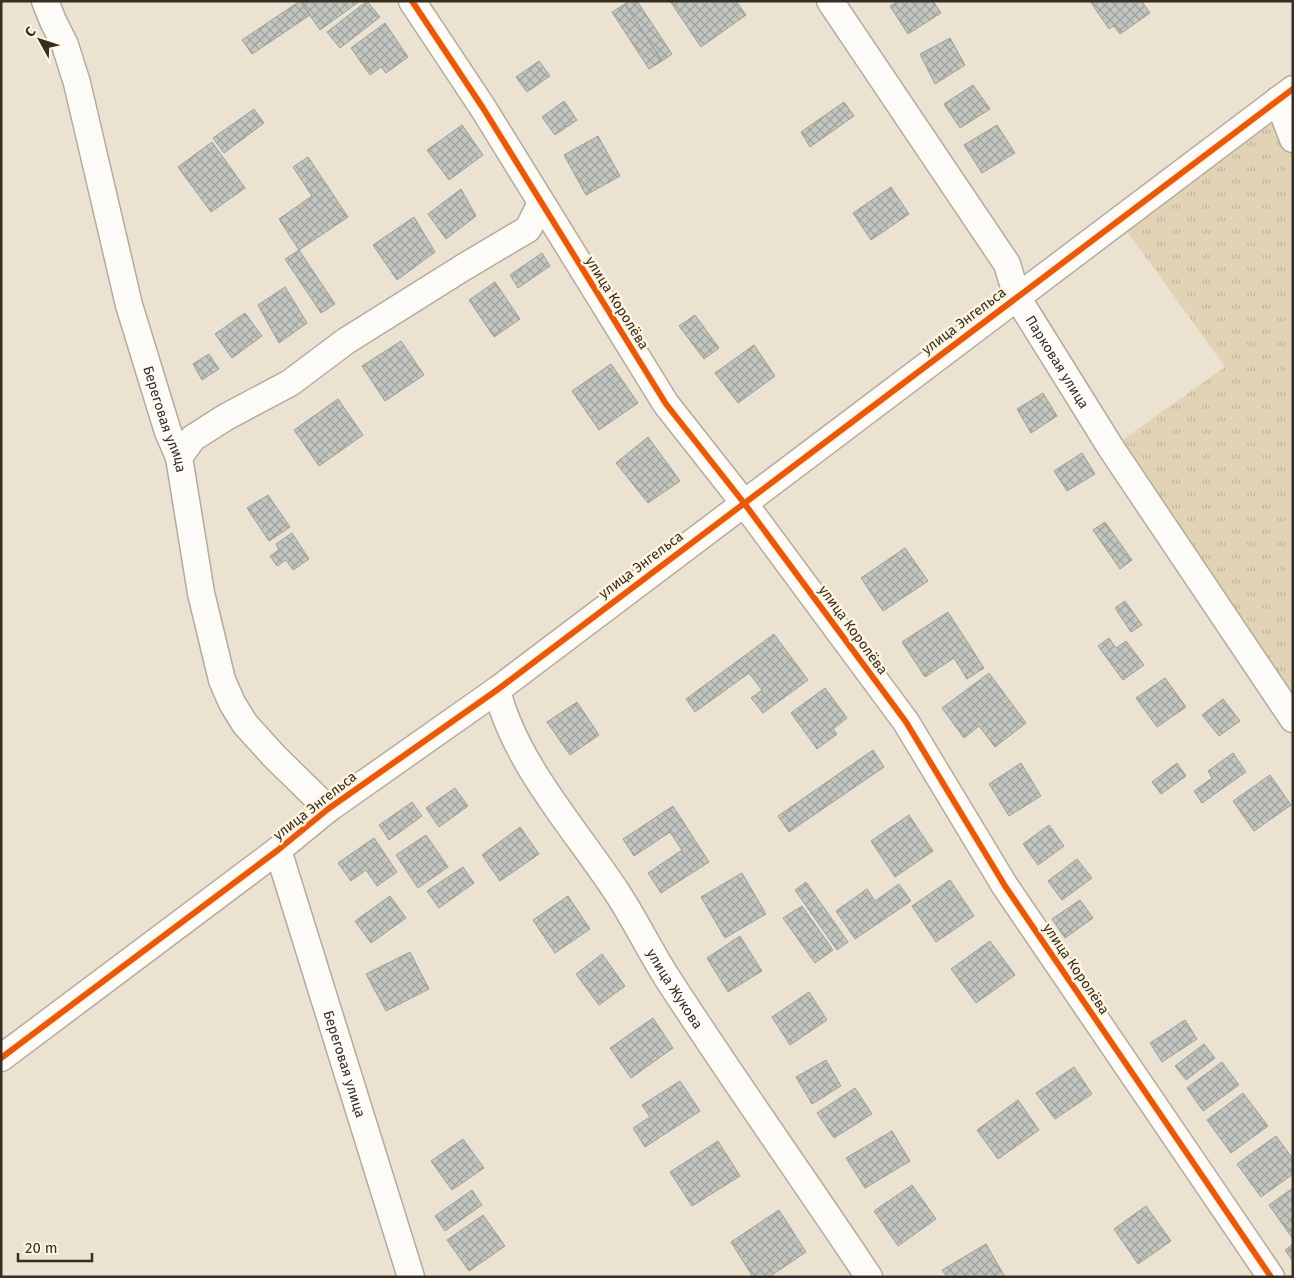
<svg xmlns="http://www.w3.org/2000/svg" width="1294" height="1278" viewBox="0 0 1294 1278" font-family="'Fira Sans',sans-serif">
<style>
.grass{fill:url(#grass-tufts)}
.building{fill:url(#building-cross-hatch);stroke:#9da19b}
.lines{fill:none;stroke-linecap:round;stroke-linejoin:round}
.minor-casing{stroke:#b3ab9d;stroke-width:29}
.minor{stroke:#fcfbf8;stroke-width:26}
.cycleway-casing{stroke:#fff4e0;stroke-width:9}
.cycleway{stroke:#e8590c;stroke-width:6}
.labels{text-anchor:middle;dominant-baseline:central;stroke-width:5;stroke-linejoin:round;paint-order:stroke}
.street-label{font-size:14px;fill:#352e21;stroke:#fff4e0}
</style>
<defs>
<pattern id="grass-tufts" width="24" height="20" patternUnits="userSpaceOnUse" patternTransform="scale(1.25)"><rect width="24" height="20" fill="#e2d3b7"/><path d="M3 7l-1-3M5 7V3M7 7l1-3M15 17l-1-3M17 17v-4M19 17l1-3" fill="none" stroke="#c2b59d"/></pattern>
<pattern id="building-cross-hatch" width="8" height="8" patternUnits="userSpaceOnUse" patternTransform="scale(1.25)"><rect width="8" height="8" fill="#c2c5c0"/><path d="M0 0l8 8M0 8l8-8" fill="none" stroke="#9ea09c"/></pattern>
</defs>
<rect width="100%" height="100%" fill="#ece2d1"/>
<path class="grass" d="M 1278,100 L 1293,139 L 1293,719 L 1111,448 L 1225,367 L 1119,220 Z"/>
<path class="building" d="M 300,1 L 360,1 L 320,30 Z
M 300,1 L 310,15 L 252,54 L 242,40 Z
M 367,1 L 380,17 L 340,48 L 327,32 Z
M 629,1 L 637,1 L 672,54 L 662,61 L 625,4 Z
M 670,1 L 736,1 L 746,15 L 701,47 Z
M 898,1 L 933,1 L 941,13 L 908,34 L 890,6 Z
M 1090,1 L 1146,1 L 1143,3 L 1150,13 L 1120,34 L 1114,26 L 1109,29 Z
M 625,4 L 662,61 L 649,69 L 612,12 Z
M 385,23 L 408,57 L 386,73 L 381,67 L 370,75 L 351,48 Z
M 950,38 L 965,65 L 935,84 L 920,54 Z
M 539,61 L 550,76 L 527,92 L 516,77 Z
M 973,85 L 990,109 L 960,128 L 944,104 Z
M 564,101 L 577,120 L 555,135 L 542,117 Z
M 844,102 L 854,116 L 810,147 L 801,132 Z
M 254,109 L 264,123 L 224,153 L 213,138 Z
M 462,125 L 483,155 L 449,180 L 427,150 Z
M 997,125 L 1015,153 L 982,173 L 964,145 Z
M 598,136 L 620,176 L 586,195 L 564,155 Z
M 212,142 L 245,188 L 211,212 L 178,167 Z
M 308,157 L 348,217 L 299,250 L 279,219 L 312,196 L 293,167 Z
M 891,187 L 909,214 L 871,240 L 853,213 Z
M 461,189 L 476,216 L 446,239 L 428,214 Z
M 414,217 L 435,252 L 397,280 L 373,245 Z
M 299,250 L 335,304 L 321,313 L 285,259 Z
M 542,253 L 550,266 L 518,288 L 510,275 Z
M 495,282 L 520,319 L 494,337 L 469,300 Z
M 285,287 L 307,323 L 279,343 L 258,305 Z
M 245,313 L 262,336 L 232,358 L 215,334 Z
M 695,315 L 719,348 L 704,359 L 679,326 Z
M 401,341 L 424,375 L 385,401 L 362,366 Z
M 754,345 L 775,376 L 738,403 L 715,373 Z
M 209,354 L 219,369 L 202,380 L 193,364 Z
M 611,364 L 638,403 L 599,430 L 572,391 Z
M 1043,393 L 1057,416 L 1031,433 L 1017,409 Z
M 338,399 L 363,435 L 319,466 L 294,430 Z
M 648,437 L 680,481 L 648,503 L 616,463 Z
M 1082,453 L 1095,474 L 1067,491 L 1054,471 Z
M 268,495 L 290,527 L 269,541 L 247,508 Z
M 1105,522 L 1132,560 L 1120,569 L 1093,530 Z
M 292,533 L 309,559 L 293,570 L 286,560 L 277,566 L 270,556 L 279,550 L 276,544 Z
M 905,548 L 928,581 L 883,611 L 861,578 Z
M 1125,601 L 1142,625 L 1131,632 L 1115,608 Z
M 948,612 L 984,668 L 967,679 L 954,658 L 925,677 L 902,642 Z
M 774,634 L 808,680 L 763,713 L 751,698 L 762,690 L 749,673 L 695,712 L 686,699 Z
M 1109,638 L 1116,648 L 1126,641 L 1144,665 L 1123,680 L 1098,646 Z
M 989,673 L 1026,723 L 995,747 L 979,726 L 964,738 L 942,708 Z
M 1165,678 L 1186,707 L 1157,727 L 1136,698 Z
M 825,688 L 847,718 L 833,729 L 837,734 L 817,749 L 791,713 Z
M 1223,699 L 1240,721 L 1219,736 L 1202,715 Z
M 577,702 L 599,735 L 570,755 L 547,722 Z
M 873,750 L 884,767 L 789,832 L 778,816 Z
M 1233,753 L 1246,772 L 1202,803 L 1194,791 L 1212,778 L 1208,771 Z
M 1021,763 L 1041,796 L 1009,816 L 989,784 Z
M 1177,763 L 1186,776 L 1161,794 L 1152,782 Z
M 1270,775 L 1291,805 L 1254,831 L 1233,801 Z
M 455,788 L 468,806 L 439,827 L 426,808 Z
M 412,802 L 422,816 L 389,840 L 379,825 Z
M 673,806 L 709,862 L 661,893 L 648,873 L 682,850 L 670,832 L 634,856 L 623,839 Z
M 909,815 L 933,851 L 895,877 L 871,841 Z
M 1049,825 L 1064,846 L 1038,865 L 1023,844 Z
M 520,827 L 539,854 L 500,881 L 482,855 Z
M 426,835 L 448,867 L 418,888 L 396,855 Z
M 374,838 L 397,872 L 377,886 L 366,870 L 351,881 L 338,863 Z
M 1077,859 L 1092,878 L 1062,900 L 1048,881 Z
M 463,867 L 474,883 L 439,908 L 427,891 Z
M 742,873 L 766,914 L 725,938 L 701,897 Z
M 950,880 L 974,916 L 936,942 L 912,906 Z
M 806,882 L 848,942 L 837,950 L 795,890 Z
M 899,884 L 911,901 L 855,939 L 836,911 L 867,889 L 875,901 Z
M 390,896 L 406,918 L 371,943 L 355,921 Z
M 568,896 L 590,929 L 555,953 L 533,920 Z
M 1080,900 L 1093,918 L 1065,938 L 1052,919 Z
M 802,906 L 833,950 L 815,963 L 783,918 Z
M 740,936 L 762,971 L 728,992 L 707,958 Z
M 990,941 L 1015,975 L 976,1003 L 951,969 Z
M 410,952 L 429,989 L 386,1011 L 366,974 Z
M 602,954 L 625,986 L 599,1005 L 576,974 Z
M 809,992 L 827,1020 L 790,1045 L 772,1017 Z
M 653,1018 L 673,1048 L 631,1078 L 610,1048 Z
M 1185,1020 L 1197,1039 L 1162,1062 L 1150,1043 Z
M 1204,1044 L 1215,1058 L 1186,1080 L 1175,1066 Z
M 826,1060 L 841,1086 L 812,1104 L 796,1077 Z
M 1222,1062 L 1239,1085 L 1203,1111 L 1187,1088 Z
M 1074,1067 L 1092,1094 L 1055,1119 L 1036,1093 Z
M 680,1081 L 700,1111 L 645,1147 L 633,1128 L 650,1117 L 642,1105 Z
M 855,1088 L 872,1114 L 834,1138 L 817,1113 Z
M 1243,1093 L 1268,1126 L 1231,1153 L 1207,1120 Z
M 1018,1100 L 1039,1130 L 998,1159 L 977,1130 Z
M 892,1131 L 910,1161 L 865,1188 L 846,1158 Z
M 1276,1136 L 1293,1159 L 1293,1174 L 1261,1197 L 1237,1164 Z
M 463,1139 L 484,1168 L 452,1190 L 431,1161 Z
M 718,1141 L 740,1176 L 692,1206 L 670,1172 Z
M 912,1185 L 936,1219 L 898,1246 L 874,1211 Z
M 1293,1188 L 1293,1239 L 1269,1205 Z
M 472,1190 L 482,1205 L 445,1231 L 435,1216 Z
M 1146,1206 L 1171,1241 L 1138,1264 L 1114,1229 Z
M 779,1210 L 806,1252 L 769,1277 L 753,1277 L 731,1242 Z
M 483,1215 L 505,1246 L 469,1271 L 447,1240 Z
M 986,1244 L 1005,1277 L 947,1277 L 942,1270 Z
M 1293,1244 L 1293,1261 L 1285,1250 Z"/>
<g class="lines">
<g class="minor-casing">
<g id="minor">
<path id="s1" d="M 45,1 L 53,21 L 65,45 L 77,83 L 129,305 L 168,432 L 179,457 L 201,593 L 222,680 L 232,703 L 245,724 L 274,756 L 328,809"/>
<path d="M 412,1 L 483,108 L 666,404 L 744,503 L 906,722 L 1005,886 L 1271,1277"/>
<path id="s2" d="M 830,1 L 1007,264 L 1017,297 L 1111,448 L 1293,719"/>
<path d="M 1278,100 L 1293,139"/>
<path d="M 179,457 L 193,438 L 226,417 L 290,383 L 346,341 L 464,267 L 528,229 L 541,203"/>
<path id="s3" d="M 497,690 C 515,764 577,831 618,894 C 635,920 649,949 666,976 C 731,1077 802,1176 869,1277"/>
<path id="s4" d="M 278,850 L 411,1277"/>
<path d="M 1,1058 L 278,850 L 328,809 L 497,690 L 1293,89"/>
</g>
</g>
<use href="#minor" class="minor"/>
<g class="cycleway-casing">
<path id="cycleway" d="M 412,1 L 483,108 L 666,404 L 744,503 L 906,722 L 1005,886 L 1271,1277
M 1,1058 L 278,850 L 328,809 L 497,690 L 1293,89"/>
</g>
<use href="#cycleway" class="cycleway"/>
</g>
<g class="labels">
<g class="street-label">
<text transform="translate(617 303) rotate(58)">улица Королёва</text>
<text transform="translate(964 321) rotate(-37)">улица Энгельса</text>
<text stroke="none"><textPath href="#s2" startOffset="428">Парковая улица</textPath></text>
<text stroke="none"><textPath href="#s1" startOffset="436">Береговая улица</textPath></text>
<text transform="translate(641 565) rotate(-37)">улица Энгельса</text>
<text transform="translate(853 630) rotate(54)">улица Королёва</text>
<text transform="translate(315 806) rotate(-38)">улица Энгельса</text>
<text transform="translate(1076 969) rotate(56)">улица Королёва</text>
<text stroke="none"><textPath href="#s3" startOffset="349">улица Жукова</textPath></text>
<text stroke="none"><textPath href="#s4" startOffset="224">Береговая улица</textPath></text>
</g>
</g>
<rect width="1294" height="1278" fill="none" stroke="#352e21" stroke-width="5"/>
<g transform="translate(40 40) rotate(310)" stroke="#fff4e0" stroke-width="4" paint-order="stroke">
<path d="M0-4L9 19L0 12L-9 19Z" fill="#352e21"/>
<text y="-8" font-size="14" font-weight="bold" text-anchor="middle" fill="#352e21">С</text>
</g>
<path d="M18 1253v8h74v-8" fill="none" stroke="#352e21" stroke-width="2.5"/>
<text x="25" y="1253" font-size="15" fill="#352e21" stroke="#fff4e0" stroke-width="4" paint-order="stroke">20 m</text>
</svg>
